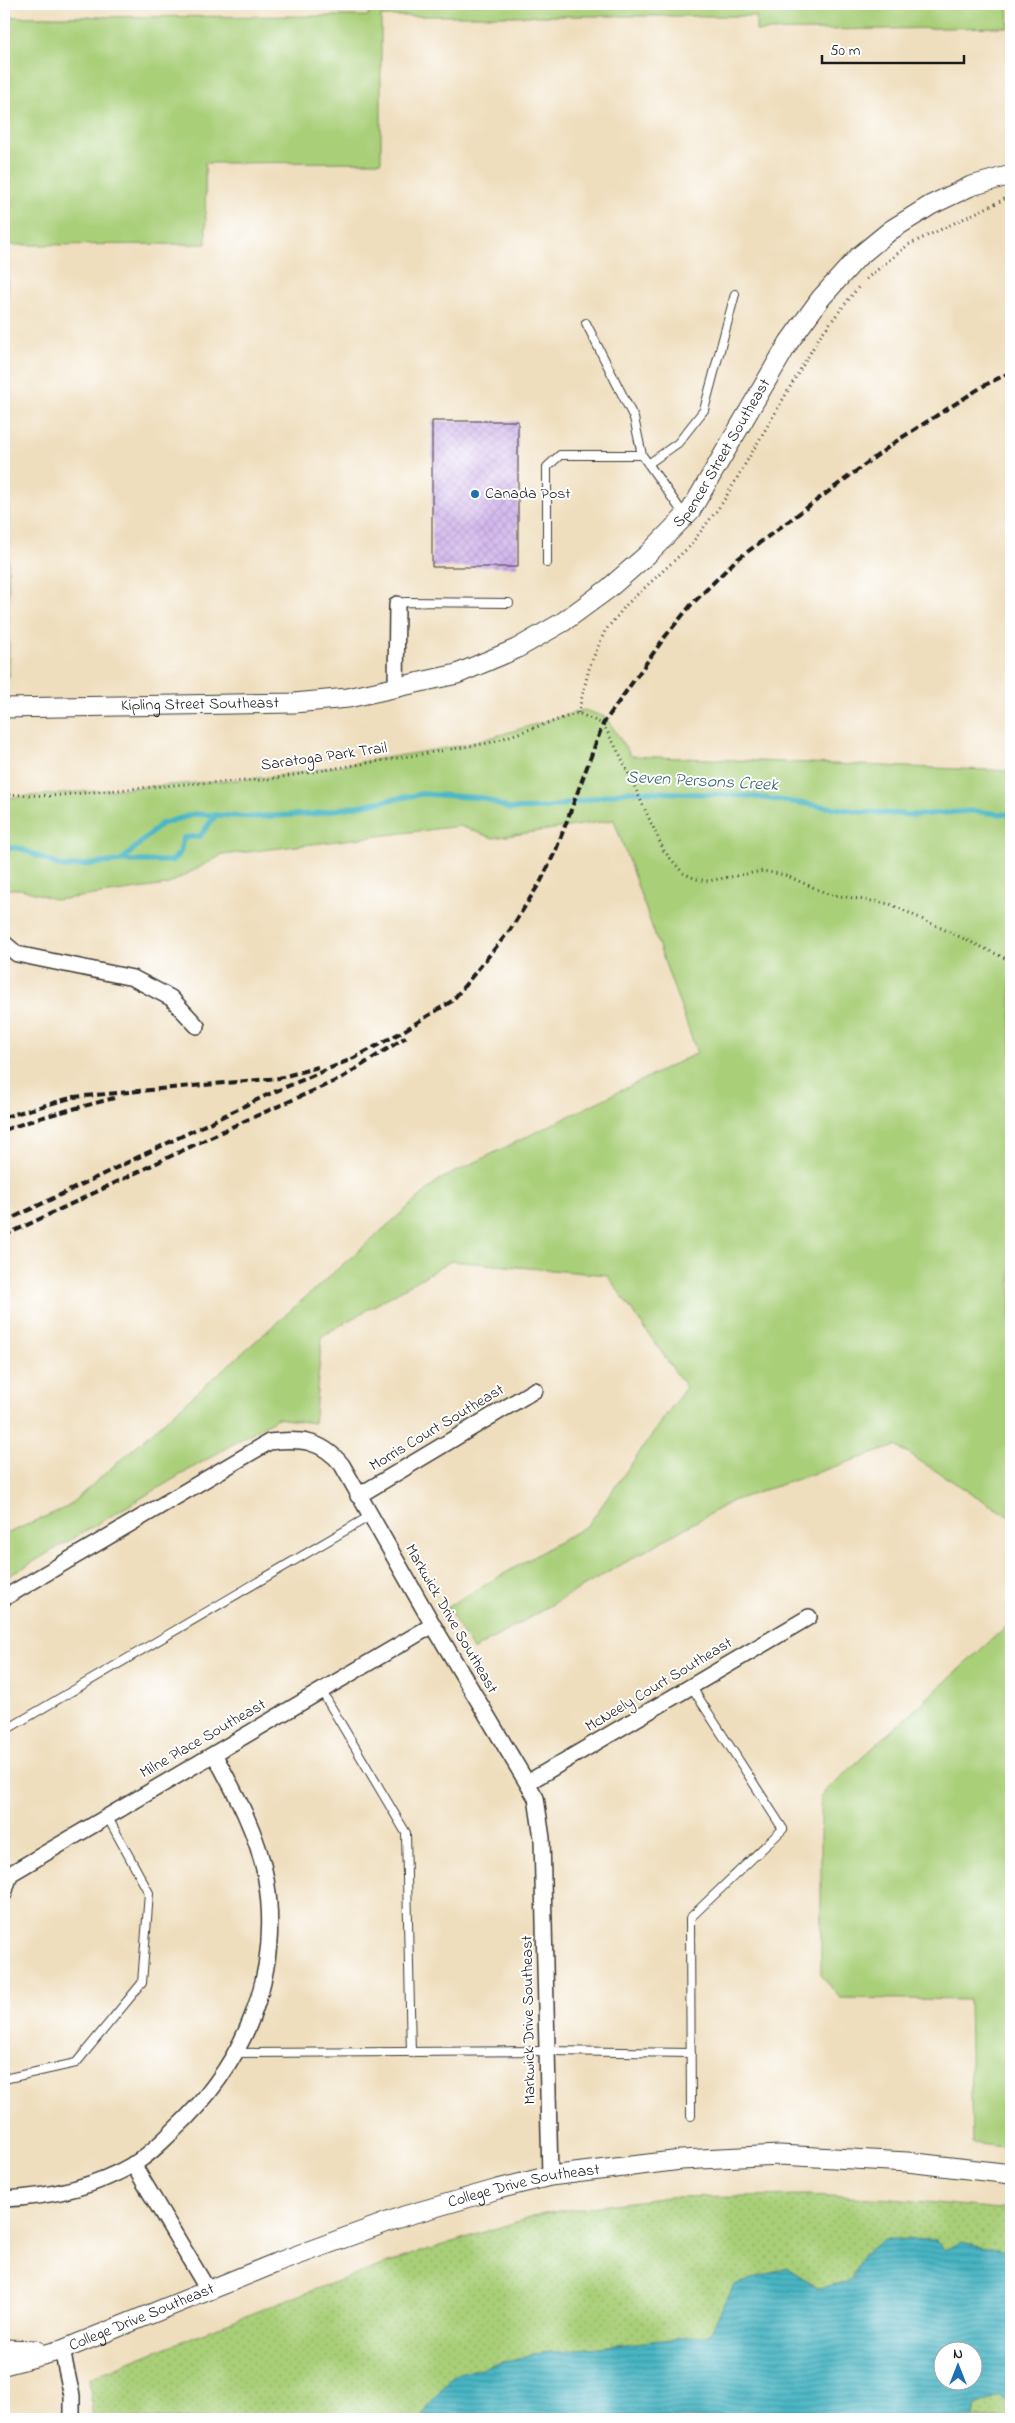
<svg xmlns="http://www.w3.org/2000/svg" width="1015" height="2423" viewBox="0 0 1015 2423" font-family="'Indie Flower',sans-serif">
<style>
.grass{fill:#a9cf78;stroke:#62764a}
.park{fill:url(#park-dots);stroke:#62764a;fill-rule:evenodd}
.water{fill:url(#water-rules);stroke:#326870;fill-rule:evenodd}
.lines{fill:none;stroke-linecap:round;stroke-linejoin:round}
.stream{stroke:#48b5c3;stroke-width:5.5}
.building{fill:url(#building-cross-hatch)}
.service-casing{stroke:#3c3934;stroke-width:10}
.minor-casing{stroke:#3c3934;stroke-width:18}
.tertiary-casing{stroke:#3c3934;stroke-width:21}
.path{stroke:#3c3934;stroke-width:3;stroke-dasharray:1 4;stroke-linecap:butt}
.service{stroke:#fff;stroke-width:8}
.minor{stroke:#fff;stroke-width:15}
.tertiary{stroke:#fff;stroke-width:19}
.rail{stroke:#1c1c1c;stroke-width:4;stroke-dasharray:8 4;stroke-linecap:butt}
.poi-dot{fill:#1f6fb2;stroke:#fff;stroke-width:2}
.labels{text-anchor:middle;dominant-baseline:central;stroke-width:4;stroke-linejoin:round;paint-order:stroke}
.street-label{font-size:16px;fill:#1c1c1c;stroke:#fff}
.poi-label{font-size:16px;fill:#1c1c1c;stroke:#fff;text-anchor:start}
.water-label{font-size:18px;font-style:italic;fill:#306167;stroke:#fff}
</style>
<defs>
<pattern id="park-dots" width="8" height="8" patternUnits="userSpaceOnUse" patternTransform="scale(1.25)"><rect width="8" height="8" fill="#a9cf78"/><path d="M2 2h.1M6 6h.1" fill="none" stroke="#91b167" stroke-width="1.8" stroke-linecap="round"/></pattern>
<pattern id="water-rules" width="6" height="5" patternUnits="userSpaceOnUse" patternTransform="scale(1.25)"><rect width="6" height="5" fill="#48b5c3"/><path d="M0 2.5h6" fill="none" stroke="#3b929e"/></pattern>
<pattern id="building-cross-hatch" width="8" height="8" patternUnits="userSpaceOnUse" patternTransform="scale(1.25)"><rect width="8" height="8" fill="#c6a2e9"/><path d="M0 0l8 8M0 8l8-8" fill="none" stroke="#a083bc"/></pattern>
</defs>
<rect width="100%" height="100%" fill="#fff"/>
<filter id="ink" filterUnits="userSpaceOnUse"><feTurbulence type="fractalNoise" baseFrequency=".02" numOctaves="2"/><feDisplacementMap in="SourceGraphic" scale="10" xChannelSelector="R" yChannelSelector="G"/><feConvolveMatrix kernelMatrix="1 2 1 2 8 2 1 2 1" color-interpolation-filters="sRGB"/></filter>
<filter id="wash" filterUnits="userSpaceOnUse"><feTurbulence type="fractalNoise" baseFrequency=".0096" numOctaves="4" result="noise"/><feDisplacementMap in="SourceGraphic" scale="20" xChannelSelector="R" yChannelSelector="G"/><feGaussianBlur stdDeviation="1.12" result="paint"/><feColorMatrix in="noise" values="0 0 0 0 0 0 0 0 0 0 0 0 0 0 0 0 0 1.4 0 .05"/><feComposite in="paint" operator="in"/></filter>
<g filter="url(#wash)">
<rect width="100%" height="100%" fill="#efdebd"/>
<path class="grass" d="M 369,4 L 1008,4 L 1009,27 L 756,31 L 756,16 L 381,16 L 381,162 L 205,163 L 206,244 L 7,245 L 9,678 L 4,666 L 4,17 L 369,16 Z
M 584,710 L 606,717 L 631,756 L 1011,771 L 1011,1518 L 896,1446 L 732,1501 L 473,1650 L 447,1607 L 588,1525 L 686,1387 L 607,1275 L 451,1261 L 322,1336 L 314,1423 L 277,1418 L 4,1579 L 4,1535 L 67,1507 L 439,1180 L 697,1053 L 614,820 L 493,838 L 460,826 L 222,855 L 167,885 L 57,900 L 21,889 L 4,889 L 4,798 L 272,777 L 469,744 Z
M 1011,1622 L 1011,2148 L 972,2143 L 969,2000 L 840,1998 L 821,1975 L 821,1795 Z"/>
<path class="park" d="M 809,2195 L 892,2199 L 1011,2210 L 1011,2419 L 93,2419 L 89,2378 L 288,2299 L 417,2253 L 545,2213 L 669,2197 ZM 942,2350 L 972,2350 L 972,2380 L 942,2380 Z"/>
<path class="water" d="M 885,2239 L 937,2240 L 946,2250 L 961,2242 L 1011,2252 L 1011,2404 L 1000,2395 L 977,2406 L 973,2419 L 420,2419 L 451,2376 L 533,2354 L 709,2335 L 734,2285 L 786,2267 L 819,2288 L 851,2281 L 862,2255 ZM 942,2350 L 972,2350 L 972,2380 L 942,2380 Z"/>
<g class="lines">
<path class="stream" d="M 4,848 L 19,848 L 63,867 L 121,861 L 161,824 L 195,814 L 253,817 L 314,814 L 422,794 L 484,798 L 509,809 L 547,808 L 629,791 L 749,796 L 863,812 L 915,815 L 972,811 L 1011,815
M 121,861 L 172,861 L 180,853 L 183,838 L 200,836 L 216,815"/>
</g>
<g id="blocks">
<path class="building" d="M 432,421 L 518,421 L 518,567 L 432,567 Z"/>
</g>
</g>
<g filter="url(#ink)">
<use href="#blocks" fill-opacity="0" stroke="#3c3934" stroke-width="1"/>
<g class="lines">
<g class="service-casing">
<path id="service" d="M 586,323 L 634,418 L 642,455 L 685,516
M 648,464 L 678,443 L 704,410 L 735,294
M 547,563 L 547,467 L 560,455 L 642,455
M 397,604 L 405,602 L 509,603
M 691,1686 L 783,1829 L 690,1918 L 691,2116
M 321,1690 L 406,1833 L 411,2053
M 4,1731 L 370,1516
M 237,2053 L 548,2051 L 691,2053
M 4,2079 L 76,2063 L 142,1983 L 149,1893 L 107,1816"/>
</g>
<g class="minor-casing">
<path id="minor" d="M 396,689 L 397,604
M 4,943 L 17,954 L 133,978 L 171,998 L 197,1026
M 358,1496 L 535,1390
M 4,1598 L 269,1442 C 300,1438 322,1440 342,1465 L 433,1625 L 536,1798 L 542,1838 L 550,2176
M 527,1783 L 809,1617
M 4,1894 L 10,1874 L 433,1625
M 133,2164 L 208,2290
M 4,2199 C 48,2197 95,2187 134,2164 C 149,2155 162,2142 174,2130 C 244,2065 282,1976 266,1879 C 258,1834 236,1794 214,1754
M 62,2350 L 72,2396 L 72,2419"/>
</g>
<g class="tertiary-casing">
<g id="tertiary">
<path id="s1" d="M 4,708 L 294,703 L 348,698 L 457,674 L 516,649 L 563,622 L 608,589 L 648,554 L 691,510 L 789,342 L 821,298 L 858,257 L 891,230 L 931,205 L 971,186 L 1011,175"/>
<path d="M 4,2349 L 36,2350"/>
<path id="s2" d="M 4,2365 L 62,2350 L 276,2263 L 404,2216 L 498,2189 L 550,2176 L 681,2160 L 779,2155 L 907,2162 L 1011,2174"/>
</g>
</g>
<path class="path" d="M 866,279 L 908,245 L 1011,196
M 578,713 L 590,665 L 605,631 L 627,604 L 689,547 L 723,502 L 820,336 L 860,285
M 4,794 L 50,796 L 185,784 L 264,780 L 489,743 L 578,713 L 603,724 L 620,755 L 664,851 L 683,873 L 696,879 L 708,881 L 763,871 L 785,875 L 828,894 L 890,904 L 1011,961"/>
<use href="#service" class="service"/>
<use href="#minor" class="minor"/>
<use href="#tertiary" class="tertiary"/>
<path class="rail" d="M 4,1117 L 74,1097 L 279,1078 L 318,1067
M 4,1130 L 43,1117 L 114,1098
M 4,1222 L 267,1095 L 354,1058 L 400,1033 L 452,1001 L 510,930 L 541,881 L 556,850 L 603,724 L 664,638 L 691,605 L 735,561 L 898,440 L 985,385 L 1011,372
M 4,1236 L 240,1123 L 340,1079 L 406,1037"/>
</g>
</g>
<circle class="poi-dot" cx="475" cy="494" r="5"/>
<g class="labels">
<g class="street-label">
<text stroke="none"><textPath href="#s1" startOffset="809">Spencer Street Southeast</textPath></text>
<text stroke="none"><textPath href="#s1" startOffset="196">Kipling Street Southeast</textPath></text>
<text transform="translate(324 757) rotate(-8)">Saratoga Park Trail</text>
<text transform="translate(437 1428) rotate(-31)">Morris Court Southeast</text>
<text transform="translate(451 1619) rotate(60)">Markwick Drive Southeast</text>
<text transform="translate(659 1685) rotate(-31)">McNeely Court Southeast</text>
<text transform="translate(203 1739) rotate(-30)">Milne Place Southeast</text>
<text transform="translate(529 2020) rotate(-91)">Markwick Drive Southeast</text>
<text stroke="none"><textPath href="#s2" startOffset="551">College Drive Southeast</textPath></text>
<text stroke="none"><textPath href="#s2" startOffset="146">College Drive Southeast</textPath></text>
</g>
<g class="poi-label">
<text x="485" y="494">Canada Post</text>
</g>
<g class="water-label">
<text transform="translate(702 782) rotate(3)">Seven Persons Creek</text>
</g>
</g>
<rect width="1015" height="2423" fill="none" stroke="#fff" stroke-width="20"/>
<g transform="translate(958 2366)"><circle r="24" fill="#ffffff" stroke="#a4a4a4"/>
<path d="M0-4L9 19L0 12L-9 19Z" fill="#1f6fb2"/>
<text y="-8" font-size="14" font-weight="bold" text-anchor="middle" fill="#1c1c1c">N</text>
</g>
<path d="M822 55v8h142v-8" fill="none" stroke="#1c1c1c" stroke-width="2.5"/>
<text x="830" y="55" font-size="15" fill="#1c1c1c" stroke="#ffffff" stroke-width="4" paint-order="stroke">50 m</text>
</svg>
